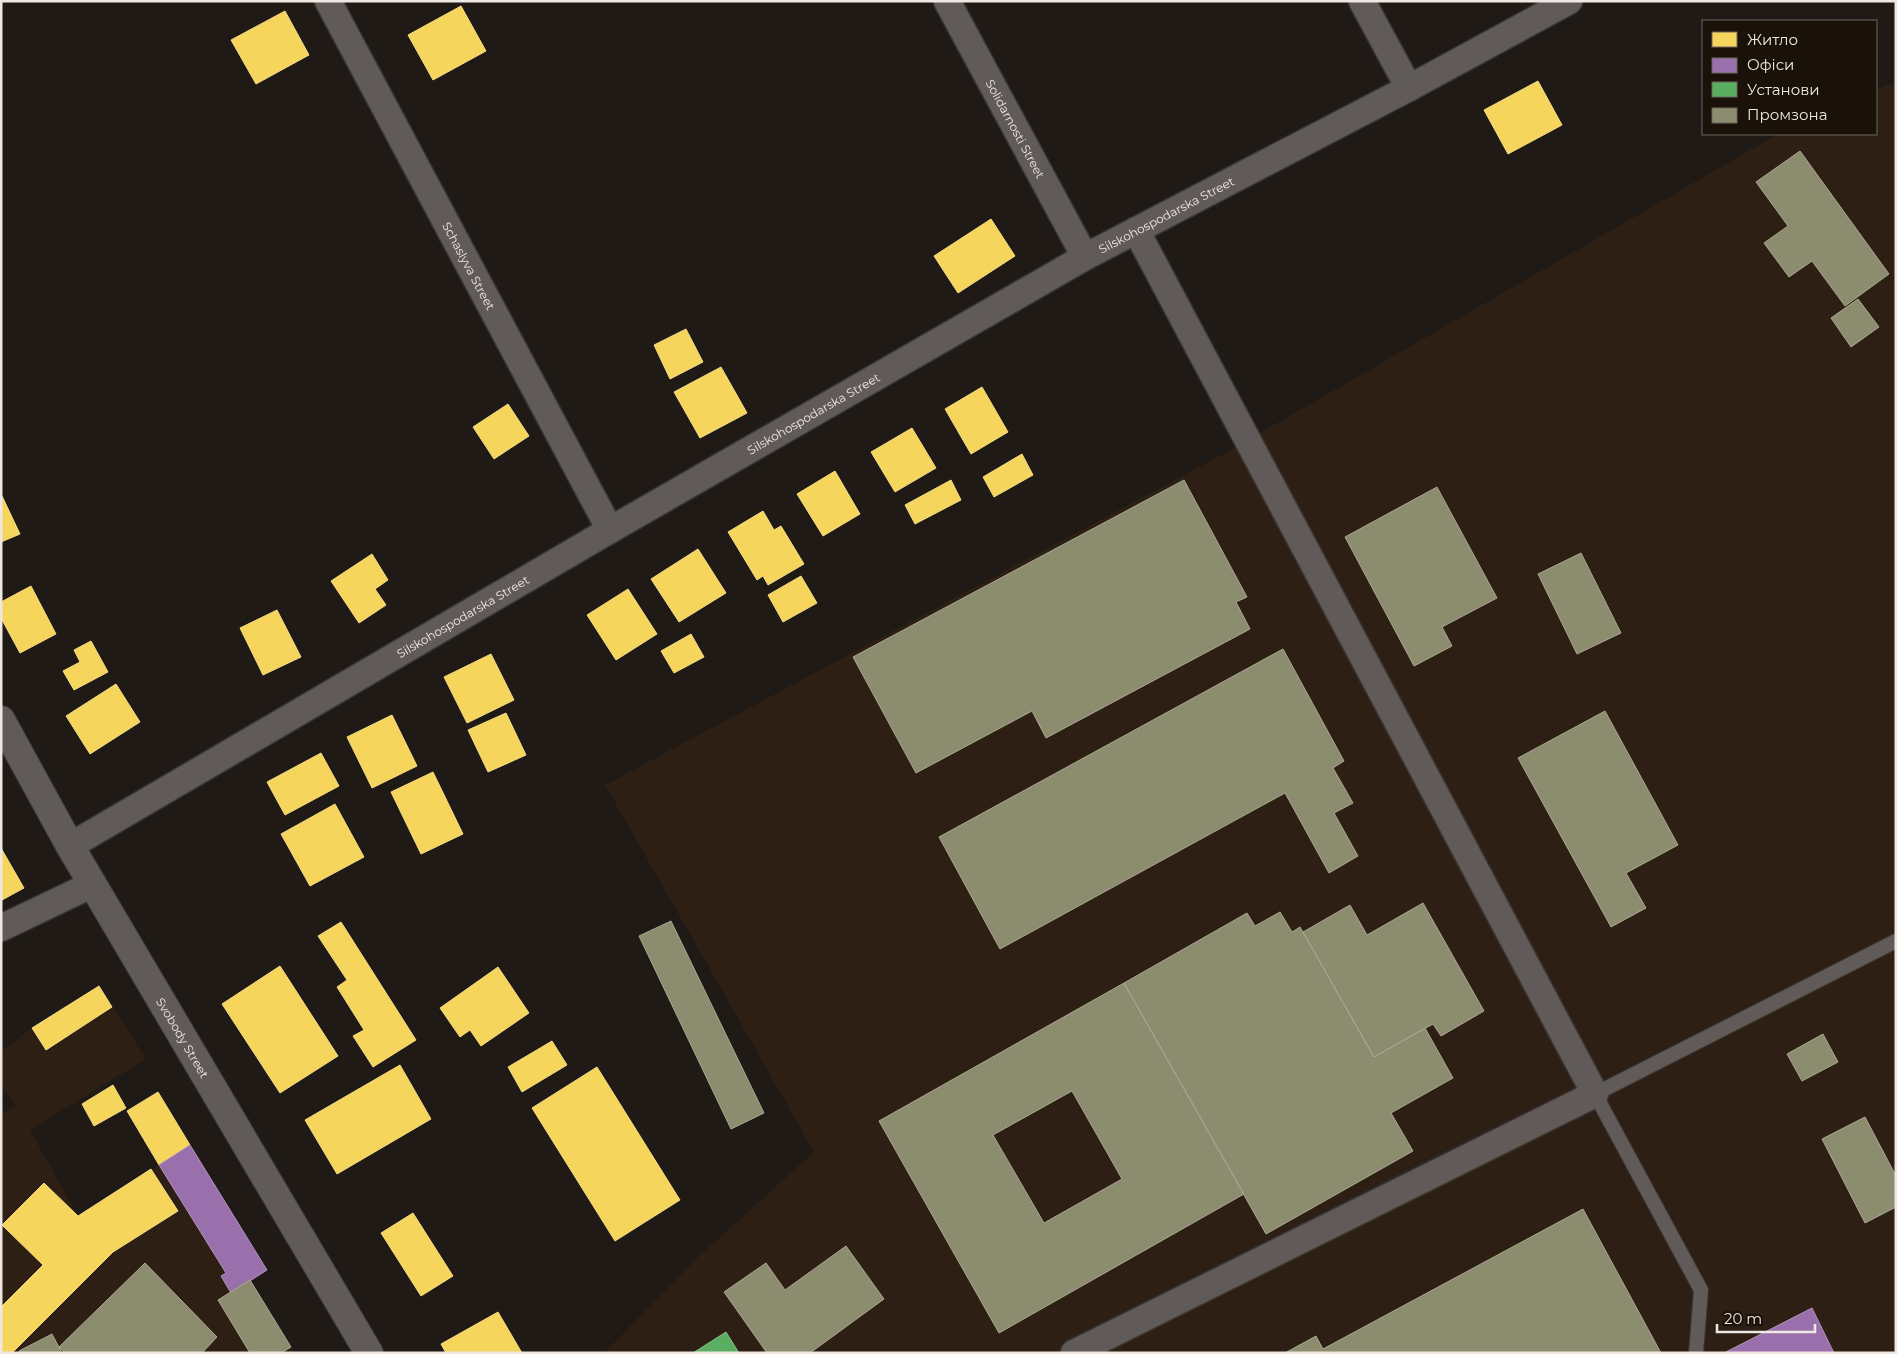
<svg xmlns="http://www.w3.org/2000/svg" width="1897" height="1354" viewBox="0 0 1897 1354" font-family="Montserrat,sans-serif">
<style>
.built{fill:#2d1f14}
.homes{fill:#f6d55c;stroke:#f4db84}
.offices{fill:#9970ab;stroke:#b394bc}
.public{fill:#5aae61;stroke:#87bf88}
.industry{fill:#8c8c6e;stroke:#aaa891;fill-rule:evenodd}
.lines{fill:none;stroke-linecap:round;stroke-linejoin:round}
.lane-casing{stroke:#3b3633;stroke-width:16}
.street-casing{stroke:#3b3633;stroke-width:29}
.secondary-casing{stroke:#3b3633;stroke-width:30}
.lane{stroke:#605b58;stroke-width:14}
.street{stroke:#605b58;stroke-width:26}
.secondary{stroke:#605b58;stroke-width:28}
.labels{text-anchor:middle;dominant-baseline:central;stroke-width:5;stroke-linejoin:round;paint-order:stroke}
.street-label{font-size:12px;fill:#efe8e2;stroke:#1a1109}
</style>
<rect width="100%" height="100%" fill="#1f1a16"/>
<path class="built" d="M 1896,82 L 1896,1353 L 604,1353 L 697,1258 L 814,1152 L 605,785 L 1229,451 L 1778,134 L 1876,134 L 1876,90 Z
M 99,986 L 146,1059 L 30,1130 L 78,1216 L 190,1145 L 267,1270 L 250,1281 L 295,1353 L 1,1353 L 1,1114 L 15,1106 L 1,1086 L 1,1051 L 32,1028 Z"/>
<path class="homes" d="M 461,6 L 486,51 L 433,80 L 408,35 Z
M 285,11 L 309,55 L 256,84 L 231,40 Z
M 1538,81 L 1562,125 L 1508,154 L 1484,110 Z
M 991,219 L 1015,256 L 958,293 L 934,256 Z
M 686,329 L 703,362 L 670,379 L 654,345 Z
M 721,367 L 747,413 L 700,438 L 674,392 Z
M 982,387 L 1008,432 L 971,454 L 945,409 Z
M 508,404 L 529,436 L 494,459 L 473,427 Z
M 912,428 L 936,468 L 895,492 L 871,452 Z
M 1022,454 L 1033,475 L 994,497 L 983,477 Z
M 835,471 L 860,514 L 823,536 L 797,494 Z
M 951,480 L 961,500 L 915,524 L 905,505 Z
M 2,496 L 20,534 L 1,542 L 1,497 Z
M 763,511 L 774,530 L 781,526 L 804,564 L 768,585 L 763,576 L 757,580 L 728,532 Z
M 698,549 L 726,593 L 679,622 L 651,579 Z
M 372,554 L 388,580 L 375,589 L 386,605 L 359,623 L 331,581 Z
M 801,576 L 817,603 L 783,622 L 768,595 Z
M 31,586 L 56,634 L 20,653 L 1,618 L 1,602 Z
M 628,589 L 657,634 L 616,660 L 587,615 Z
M 277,610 L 301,657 L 263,675 L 240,628 Z
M 691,634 L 704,657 L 674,673 L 661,651 Z
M 91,641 L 108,672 L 74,690 L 63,671 L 80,662 L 74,650 Z
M 491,654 L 514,700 L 467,723 L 444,677 Z
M 116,684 L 140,722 L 90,754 L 66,716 Z
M 506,713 L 526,755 L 488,772 L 468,730 Z
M 392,715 L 417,766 L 372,788 L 347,737 Z
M 321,753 L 339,786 L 285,815 L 267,782 Z
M 433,772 L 463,834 L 421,854 L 391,792 Z
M 335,804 L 364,857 L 310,886 L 281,834 Z
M 1,848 L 24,888 L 2,900 L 1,898 Z
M 341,922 L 416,1040 L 373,1067 L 353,1036 L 364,1030 L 337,987 L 347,980 L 318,936 Z
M 280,966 L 338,1056 L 280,1093 L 222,1004 Z
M 498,967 L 529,1013 L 481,1046 L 470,1030 L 460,1037 L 440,1008 Z
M 99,986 L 112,1007 L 46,1050 L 32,1028 Z
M 552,1041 L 567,1065 L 522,1092 L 508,1067 Z
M 400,1065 L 431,1119 L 337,1174 L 305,1120 Z
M 597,1067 L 680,1200 L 615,1241 L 532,1108 Z
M 113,1085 L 126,1108 L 94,1126 L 82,1104 Z
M 158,1092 L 190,1145 L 159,1165 L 127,1111 Z
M 151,1169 L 178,1211 L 113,1252 L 12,1353 L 1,1353 L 1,1307 L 43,1265 L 2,1225 L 44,1183 L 78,1216 Z
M 413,1213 L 453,1276 L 421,1296 L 381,1233 Z
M 498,1312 L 522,1353 L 446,1353 L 441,1344 Z"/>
<path class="offices" d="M 190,1145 L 267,1270 L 231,1293 L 221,1276 L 226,1273 L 159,1165 Z
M 1812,1308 L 1834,1353 L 1724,1353 Z"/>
<path class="public" d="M 726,1332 L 739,1353 L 693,1353 Z"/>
<path class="industry" d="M 1800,151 L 1889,274 L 1845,306 L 1812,261 L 1789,277 L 1764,243 L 1788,226 L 1756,182 Z
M 1858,299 L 1879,327 L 1851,347 L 1831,318 Z
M 1184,480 L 1247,597 L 1236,602 L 1250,629 L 1046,738 L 1032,711 L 916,773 L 853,657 Z
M 1437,487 L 1497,598 L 1442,627 L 1452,646 L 1414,666 L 1345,537 Z
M 1581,553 L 1621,633 L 1577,654 L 1538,574 Z
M 1283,649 L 1344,761 L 1333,768 L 1353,803 L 1334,813 L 1358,856 L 1329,873 L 1285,793 L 1000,949 L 939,837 Z
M 1605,711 L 1678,845 L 1626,873 L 1646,908 L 1611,927 L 1518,758 Z
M 1423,903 L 1484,1011 L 1441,1036 L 1433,1024 L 1374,1057 L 1303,932 L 1350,905 L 1367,935 Z
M 1280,912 L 1292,932 L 1300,927 L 1374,1057 L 1425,1028 L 1453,1078 L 1391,1113 L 1413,1151 L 1266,1234 L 1124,983 L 1247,913 L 1255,926 Z
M 671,921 L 764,1113 L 731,1129 L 639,936 Z
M 1124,983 L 1244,1194 L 999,1333 L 879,1121 ZM 1072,1091 L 1122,1179 L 1044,1223 L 993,1135 Z
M 1823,1034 L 1838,1062 L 1802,1081 L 1787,1054 Z
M 1865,1117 L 1896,1176 L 1896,1207 L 1865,1223 L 1822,1139 Z
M 1583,1209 L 1661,1353 L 1285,1353 L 1316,1336 L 1323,1349 Z
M 846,1246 L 884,1299 L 810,1353 L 767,1353 L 724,1292 L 766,1263 L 785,1290 Z
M 145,1263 L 217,1337 L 202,1353 L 65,1353 L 59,1347 Z
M 250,1280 L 291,1347 L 281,1353 L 250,1353 L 218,1300 Z
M 52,1334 L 62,1353 L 20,1353 L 19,1351 Z"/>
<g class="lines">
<g class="lane-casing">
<path id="lane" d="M 1696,1353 L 1701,1290 L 1595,1094 L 1896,941"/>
</g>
<g class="street-casing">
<g id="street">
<path id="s1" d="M 328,1 L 610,530"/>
<path id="s2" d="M 947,1 L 1085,257"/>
<path d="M 1362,1 L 1409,88"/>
<path id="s3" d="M 70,846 L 610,530 L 1085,257 L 1409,88 L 1569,1"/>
<path d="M 1,928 L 93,884"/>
<path d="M 1074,1353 L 1595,1094 L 1136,230"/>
</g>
</g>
<g class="secondary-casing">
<g id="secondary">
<path id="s4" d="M 1,720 L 70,846 L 369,1353"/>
</g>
</g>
<use href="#lane" class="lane"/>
<use href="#street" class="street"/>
<use href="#secondary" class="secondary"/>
</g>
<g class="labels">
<g class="street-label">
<text stroke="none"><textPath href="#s2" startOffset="145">Solidarnosti Street</textPath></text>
<text stroke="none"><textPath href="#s3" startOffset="1265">Silskohospodarska Street</textPath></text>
<text stroke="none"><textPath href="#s1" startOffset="300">Schaslyva Street</textPath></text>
<text stroke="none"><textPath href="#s3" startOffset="860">Silskohospodarska Street</textPath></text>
<text stroke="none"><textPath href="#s3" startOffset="455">Silskohospodarska Street</textPath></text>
<text stroke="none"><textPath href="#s4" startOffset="366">Svobody Street</textPath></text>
</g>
</g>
<rect width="1897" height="1354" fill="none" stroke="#efe8e2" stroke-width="5"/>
<rect x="1702" y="20" width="175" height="115" fill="#1a1109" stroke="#6f6760"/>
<rect x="1712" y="32" width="25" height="15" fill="#f6d55c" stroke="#6f6760"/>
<text x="1747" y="45" font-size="15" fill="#efe8e2">Житло</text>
<rect x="1712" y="58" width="25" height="15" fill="#9970ab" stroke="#6f6760"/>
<text x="1747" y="70" font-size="15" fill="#efe8e2">Офіси</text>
<rect x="1712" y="82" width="25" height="15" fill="#5aae61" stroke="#6f6760"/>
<text x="1747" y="95" font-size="15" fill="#efe8e2">Установи</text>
<rect x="1712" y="108" width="25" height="15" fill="#8c8c6e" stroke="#6f6760"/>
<text x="1747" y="120" font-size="15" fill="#efe8e2">Промзона</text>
<path d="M1717 1324v8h98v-8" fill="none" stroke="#efe8e2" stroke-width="2.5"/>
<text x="1724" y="1324" font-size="15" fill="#efe8e2" stroke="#1a1109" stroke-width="4" paint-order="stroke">20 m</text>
</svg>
